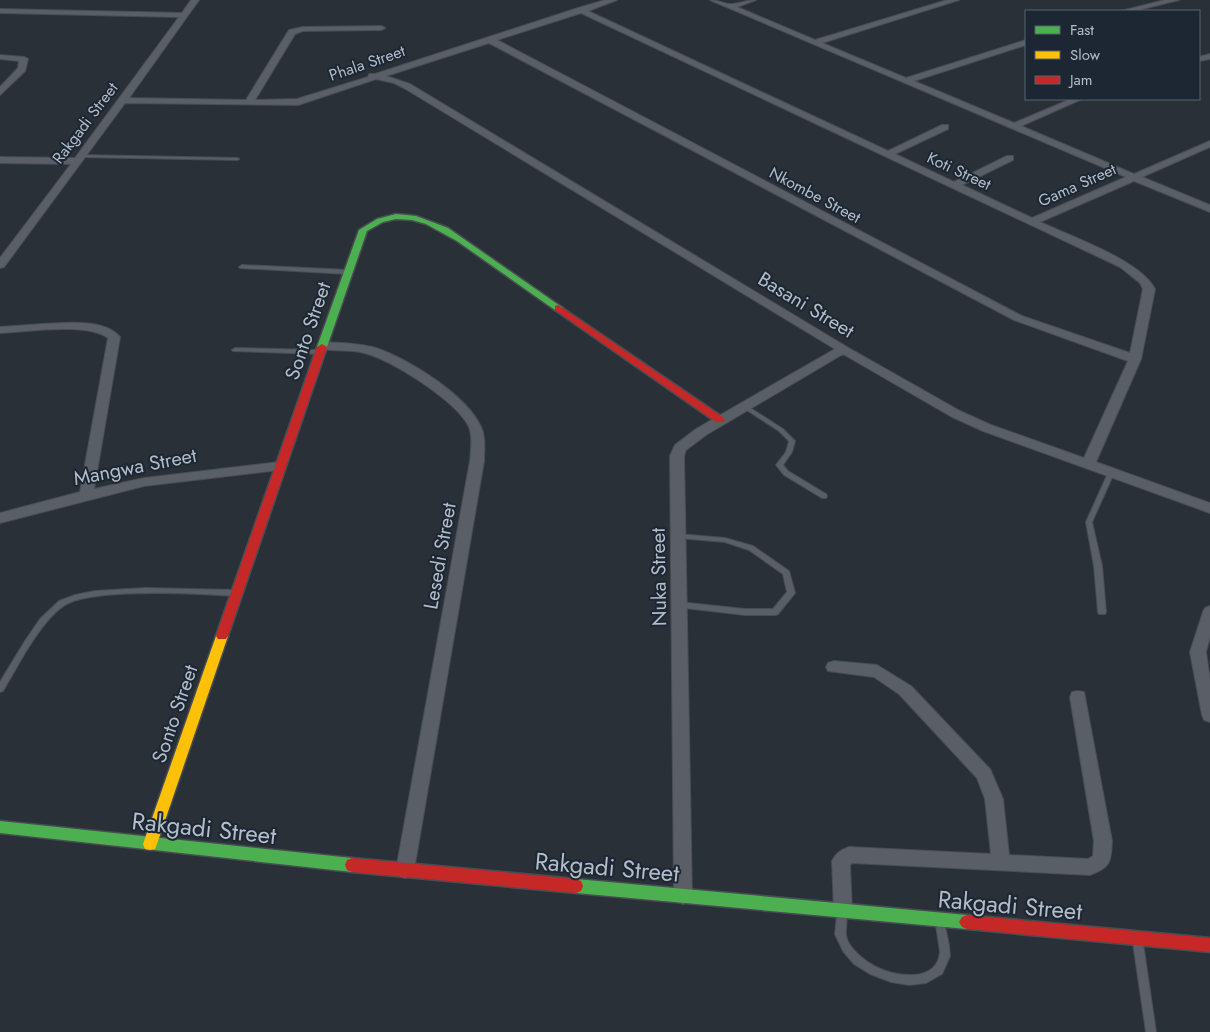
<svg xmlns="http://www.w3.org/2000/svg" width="1210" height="1032" viewBox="0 0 1210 1032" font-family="Jost,sans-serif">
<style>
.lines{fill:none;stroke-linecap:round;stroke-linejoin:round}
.lane-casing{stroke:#484c53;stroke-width:2}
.street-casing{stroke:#484c53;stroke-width:2}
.fast-casing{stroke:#484c53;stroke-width:3}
.slow-casing{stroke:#484c53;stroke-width:3}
.jam-casing{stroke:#484c53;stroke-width:3}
.lane{fill:#5a5e66;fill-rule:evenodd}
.street{fill:#5a5e66;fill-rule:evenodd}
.fast{fill:#4caf50;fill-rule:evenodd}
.slow{fill:#ffc107;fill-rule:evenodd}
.jam{fill:#c62828;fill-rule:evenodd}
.labels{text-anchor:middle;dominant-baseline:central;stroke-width:4;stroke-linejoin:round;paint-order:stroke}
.far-street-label{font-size:16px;fill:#b4bcc9;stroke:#1d2633}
.street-label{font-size:20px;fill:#b4bcc9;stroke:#1d2633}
.near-street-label{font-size:24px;fill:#b4bcc9;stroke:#1d2633}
</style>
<rect width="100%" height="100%" fill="#2a3038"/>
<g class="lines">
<g class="lane-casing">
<path id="lane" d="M 79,155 L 237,158 L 239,159 L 237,160 L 81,157 L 79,156 Z
M 242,265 L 348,270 L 351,272 L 348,274 L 240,268 L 239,267 Z
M 235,348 L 320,350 L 323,352 L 320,354 L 233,351 L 232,350 Z
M 744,404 L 783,429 L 795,441 L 792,452 L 783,465 L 788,471 L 826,494 L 827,496 L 826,498 L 822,498 L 784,475 L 776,465 L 786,452 L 789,441 L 779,431 L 742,407 L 741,406 L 742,405 Z
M 1109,471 L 1113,471 L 1114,473 L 1092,522 L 1102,566 L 1106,612 L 1105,614 L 1099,614 L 1098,612 L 1094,566 L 1086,522 Z
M 676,534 L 678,534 L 725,538 L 753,546 L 789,571 L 795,593 L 778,614 L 775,615 L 745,615 L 676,607 L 675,605 L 676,603 L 679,602 L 745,609 L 773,609 L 787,592 L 783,574 L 749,550 L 725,542 L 678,538 L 676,538 L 675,536 Z
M 145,588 L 235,590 L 238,591 L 239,593 L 238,595 L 235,596 C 192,593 148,591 105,595 C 92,597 76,598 65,605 C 40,621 18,666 3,691 L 0,692 L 0,682 L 25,641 L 40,619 L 59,601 L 75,595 L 95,591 Z
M 842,911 L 845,912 C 850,924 841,932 850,945 C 856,954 867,962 876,967 C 896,977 937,983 940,952 L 936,925 L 938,922 L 941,921 L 944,922 L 949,945 L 950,956 L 942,974 L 926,983 L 909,985 L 891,982 L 870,974 L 854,964 L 843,951 L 835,934 L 837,915 L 839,912 Z
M 1138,939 L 1141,940 L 1143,943 L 1156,1032 L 1146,1032 L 1133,943 L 1135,940 Z"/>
</g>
<g class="street-casing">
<path id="street" d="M 191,0 L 199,0 L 129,98 L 246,100 L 289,30 L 303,27 L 381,26 L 385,28 L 381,30 L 303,31 L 295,34 L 255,100 L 297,99 L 368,77 L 369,74 L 375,74 L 578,8 L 605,0 L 617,0 L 588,11 L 888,151 L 942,125 L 948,125 L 948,129 L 895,154 L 954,182 L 1007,156 L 1013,156 L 1013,160 L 962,185 L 1032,218 L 1126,177 L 710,0 C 718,0 724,4 731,4 C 738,4 747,0 756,0 L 737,7 L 815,40 L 947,0 L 959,0 L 822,43 L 906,78 L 1026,40 L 1026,45 L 914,81 L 1014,123 L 1071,99 L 1082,99 L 1021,126 L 1134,174 L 1210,141 L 1210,147 L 1142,177 L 1210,205 L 1210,212 L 1134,181 L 1040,222 C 1070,236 1140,260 1155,289 L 1141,359 L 1096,462 L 1210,503 L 1210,513 L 983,431 L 952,417 L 843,354 L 706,435 L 686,450 L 684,456 L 692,896 L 689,902 L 683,904 L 677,902 L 674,896 L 670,456 L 675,445 L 696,429 L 835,349 L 404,88 L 394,83 L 376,79 L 298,105 L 125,103 L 4,267 L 0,268 L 0,258 L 71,164 L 0,163 L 0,157 L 75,158 L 179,17 L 0,13 L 0,9 L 182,13 ZM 581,13 L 1120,267 L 1140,283 L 1143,289 L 1130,353 L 1022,316 L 497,40 ZM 489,43 L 1014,320 L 1128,361 L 1084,458 L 991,425 L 960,411 L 847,347 L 410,84 L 386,76 Z
M 1165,0 L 1179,0 L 1134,11 L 1121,11 Z
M 1210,54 L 1210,59 L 1199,61 L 1199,57 Z
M 0,55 L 24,57 L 28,59 L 25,71 L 0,95 L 0,87 L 18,68 L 19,61 L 0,59 Z
M 42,324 C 65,323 104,318 120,337 L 94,489 L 144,478 L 279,462 L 286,466 L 279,470 L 144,486 L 0,523 L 0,513 L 80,492 L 108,338 C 87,322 26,332 0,333 L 0,327 Z
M 323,342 C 341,343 359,343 376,348 C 408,359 467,395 481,427 C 486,437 484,450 484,461 L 414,870 L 411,876 L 405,878 L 399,876 L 396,870 L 470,461 C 471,450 473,437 469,427 C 458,402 391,359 364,353 C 349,349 334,352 319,348 L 317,346 Z
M 1210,606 L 1210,637 L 1206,652 L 1210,680 L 1210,722 L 1204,720 L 1202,715 L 1190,652 L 1203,612 L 1205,608 Z
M 834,661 L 877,665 L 911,686 L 990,769 L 1003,799 L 1009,855 L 1088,859 L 1093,856 L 1094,841 L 1070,697 L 1072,692 L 1078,691 L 1084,692 L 1112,841 C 1111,862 1111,867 1090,875 L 852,863 L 850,865 L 852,911 L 850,917 L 843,920 L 836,917 L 834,911 L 832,861 C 836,853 841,850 849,847 L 991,854 L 985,799 L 977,778 L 899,694 L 874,677 L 828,671 L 826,667 L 828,663 Z"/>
</g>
<g class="fast-casing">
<path id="fast" d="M 396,214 L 416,216 L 448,228 L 563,308 L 558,311 L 555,310 L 457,241 L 426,224 L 412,220 L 396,219 L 383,222 L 367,231 L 327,347 L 322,350 L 319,349 L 317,347 L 359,230 L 377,219 Z
M 0,821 L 352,858 L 357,860 L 359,865 L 357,870 L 352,872 L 0,833 Z
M 576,879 L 967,915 L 972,917 L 975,922 L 972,927 L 967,929 L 576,893 L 571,891 L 569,886 L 571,881 Z"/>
</g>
<g class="slow-casing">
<path id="slow" d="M 222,631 L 226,633 L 228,636 L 157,844 L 155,849 L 150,850 L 145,849 L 143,844 L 216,636 L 218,633 Z"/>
</g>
<g class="jam-casing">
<path id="jam" d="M 558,305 L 724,418 L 725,420 L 724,422 L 716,422 L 555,310 L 555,306 Z
M 322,344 L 327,347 L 228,636 L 226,639 L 218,639 L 216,636 L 317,347 Z
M 352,858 L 576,879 L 581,881 L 583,886 L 581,891 L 576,893 L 352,872 L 347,870 L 345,865 L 347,860 Z
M 967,915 L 1210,938 L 1210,952 L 967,929 L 962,927 L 959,922 L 962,917 Z"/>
</g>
<use href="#lane" class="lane"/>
<use href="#street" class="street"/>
<use href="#fast" class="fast"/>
<use href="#slow" class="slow"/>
<use href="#jam" class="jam"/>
</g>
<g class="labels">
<g class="far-street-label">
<text transform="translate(367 63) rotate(-19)">Phala Street</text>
<text transform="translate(85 123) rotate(-53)">Rakgadi Street</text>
<text transform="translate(959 171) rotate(25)">Koti Street</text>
<text transform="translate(1077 185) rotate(-24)">Gama Street</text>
<text transform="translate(815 195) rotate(28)">Nkombe Street</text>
</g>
<g class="street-label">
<text transform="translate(806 305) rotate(31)">Basani Street</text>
<text transform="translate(308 331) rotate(-71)">Sonto Street</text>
<text transform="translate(135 467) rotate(-11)">Mangwa Street</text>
<text transform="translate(440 556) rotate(-80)">Lesedi Street</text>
<text transform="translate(659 577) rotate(-91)">Nuka Street</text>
<text transform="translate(175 714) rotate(-71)">Sonto Street</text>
</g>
<g class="near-street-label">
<text transform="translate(204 828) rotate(6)">Rakgadi Street</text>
<text transform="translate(607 867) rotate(5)">Rakgadi Street</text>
<text transform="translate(1010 905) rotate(5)">Rakgadi Street</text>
</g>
</g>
<rect x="1025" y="10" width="175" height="90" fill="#1d2633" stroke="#59626f"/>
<rect x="1035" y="26" width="25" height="8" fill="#4caf50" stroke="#59626f"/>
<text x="1070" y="35" font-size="15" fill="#b4bcc9">Fast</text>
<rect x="1035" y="51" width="25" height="8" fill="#ffc107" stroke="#59626f"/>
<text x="1070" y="60" font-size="15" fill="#b4bcc9">Slow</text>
<rect x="1035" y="76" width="25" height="8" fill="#c62828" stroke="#59626f"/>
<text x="1070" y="85" font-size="15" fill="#b4bcc9">Jam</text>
</svg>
